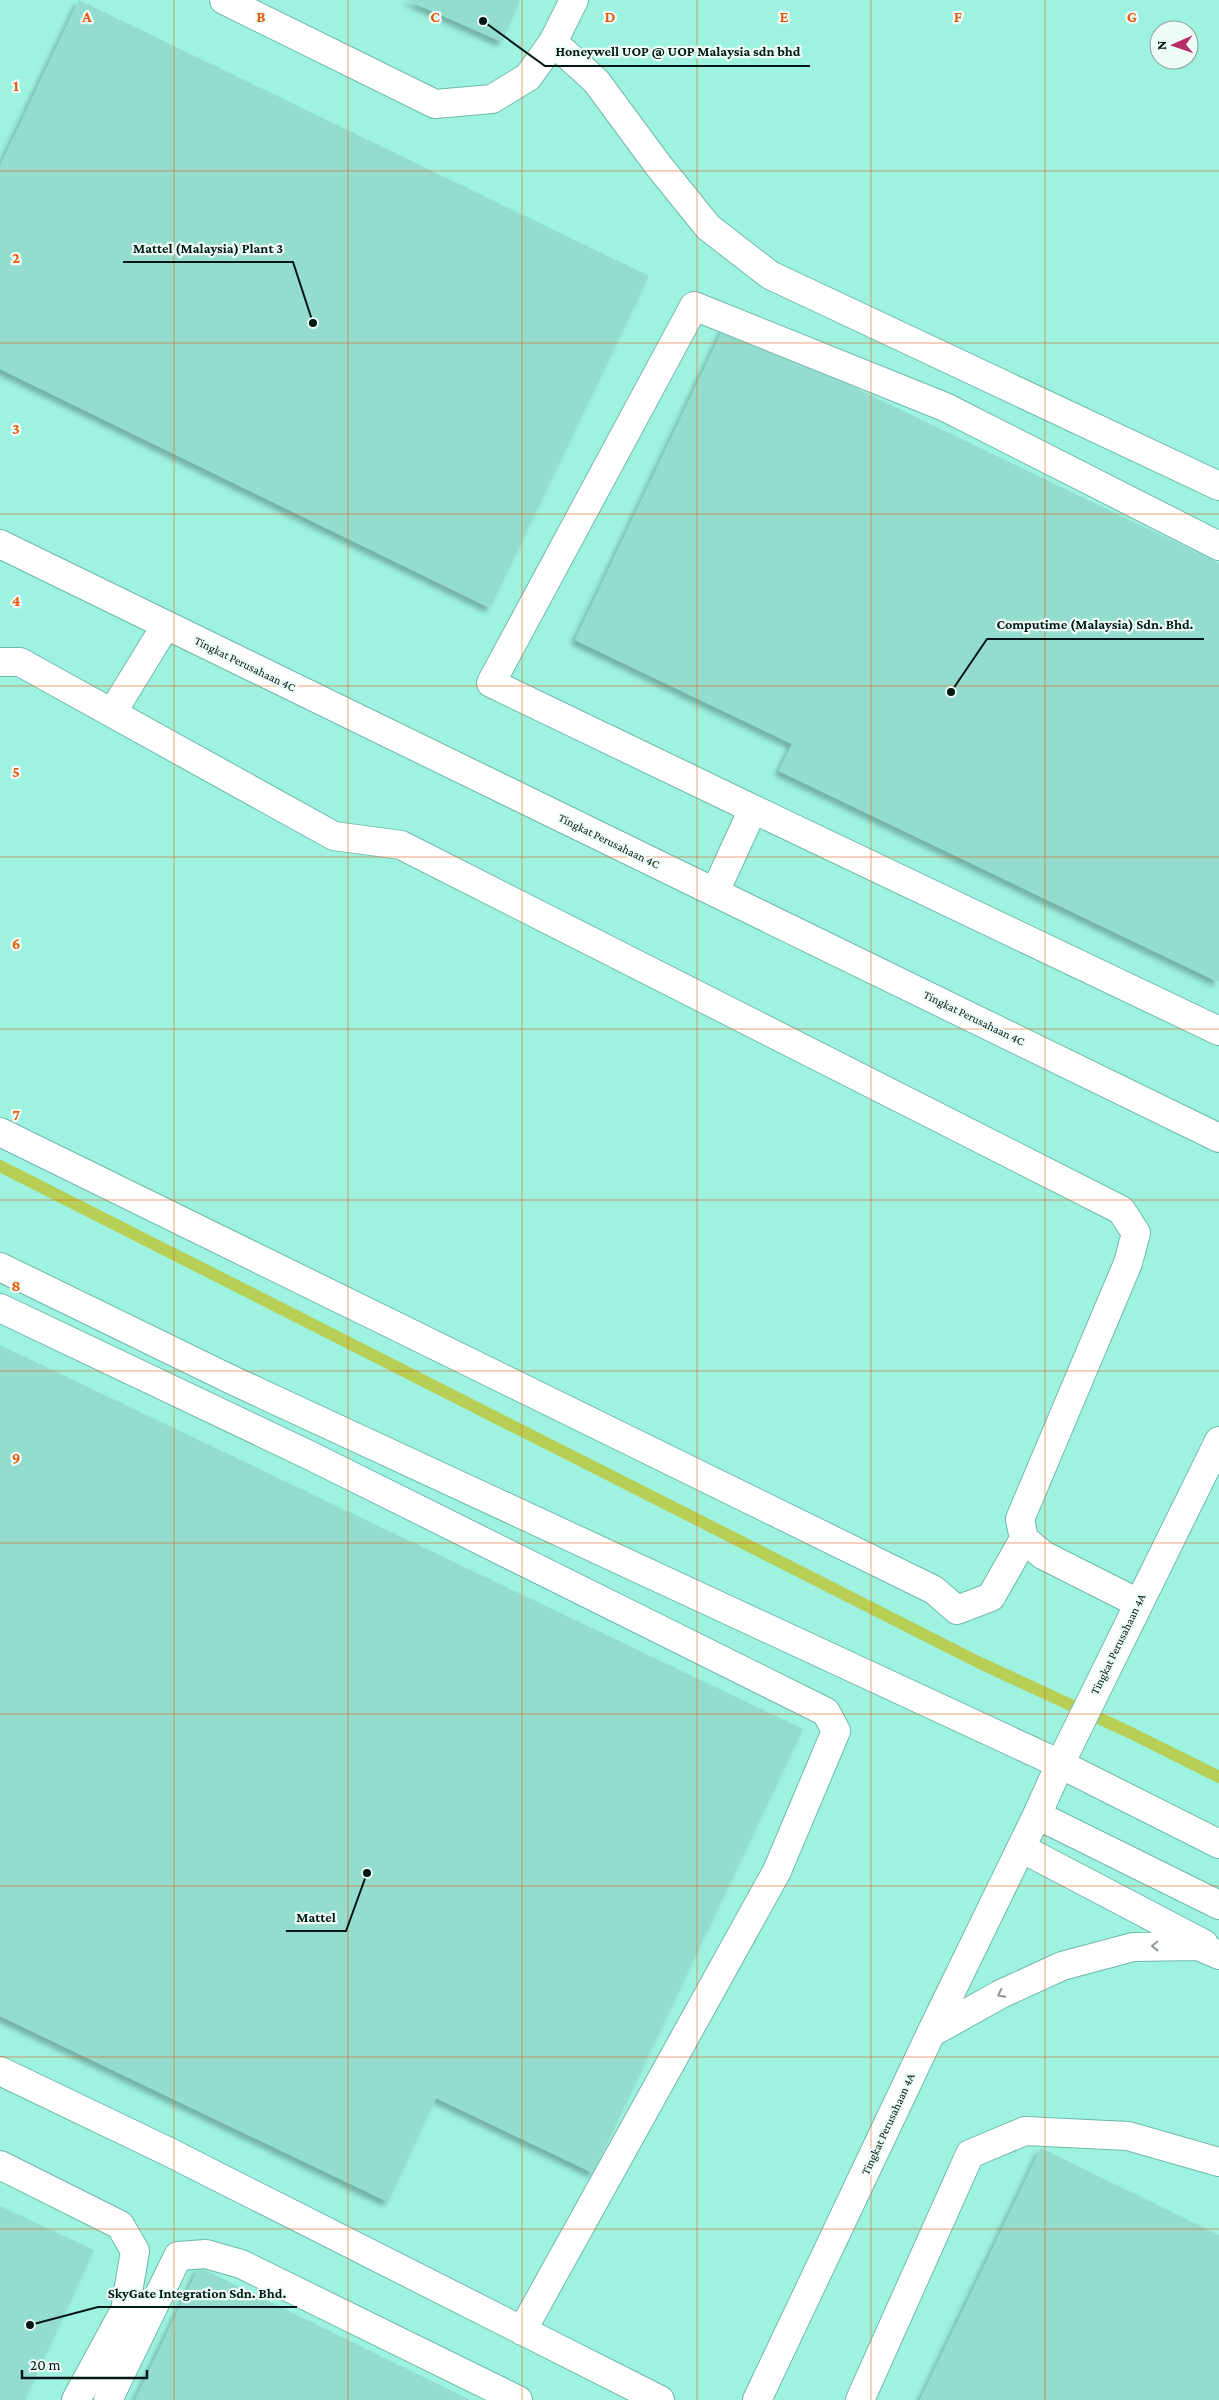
<svg xmlns="http://www.w3.org/2000/svg" width="1219" height="2400" viewBox="0 0 1219 2400" font-family="'Crimson Pro',serif">
<style>
.built{fill:#9ef2e0;fill-rule:evenodd}
.lines{fill:none;stroke-linecap:round;stroke-linejoin:round}
.stream{stroke:#b7cf55;stroke-width:12}
.building{fill:#94ddce;filter:url(#shadow)}
.minor-casing{stroke:#70b9aa;stroke-width:30}
.minor{stroke:#fff;stroke-width:28}
.oneway{stroke:#8c9795}
.grid{fill:none;stroke:#e8590c;stroke-width:1;stroke-opacity:0.55}
.labels{text-anchor:middle;dominant-baseline:central;stroke-width:4.5;stroke-linejoin:round;paint-order:stroke}
.street-label{font-size:12px;fill:#001813;stroke:#eefcf8}
.grid-label{font-size:16px;text-anchor:middle;font-weight:bold;fill:#e8590c;stroke:#eefcf8;stroke-width:4.5;stroke-linejoin:round;paint-order:stroke}
.leader{fill:none;stroke:#001813;stroke-width:2}
.callout-dot{fill:#001813;stroke:#eefcf8;stroke-width:2}
.callout-label{font-size:14px;text-anchor:middle;font-weight:bold;fill:#001813;stroke:#eefcf8;stroke-width:4.5;stroke-linejoin:round;paint-order:stroke}
</style>
<defs>
<filter id="shadow"><feDropShadow dx="-4.5" dy="4.5" stdDeviation="2.5" flood-color="#0004"/></filter>
</defs>
<rect width="100%" height="100%" fill="#b2fdec"/>
<path class="built" d="M 0,0 L 1219,0 L 1219,2400 L 0,2400 ZM 1159,30 L 1189,30 L 1189,60 L 1159,60 Z"/>
<g class="lines">
<path class="stream" d="M 0,1166 L 978,1662 L 1131,1733 L 1219,1777"/>
</g>
<path class="building" d="M 79,0 L 649,276 L 490,608 L 0,369 L 0,166 Z
M 407,0 L 520,0 L 502,42 Z
M 725,325 L 1219,563 L 1219,981 L 1216,981 L 779,771 L 792,744 L 575,640 Z
M 0,1345 L 803,1729 L 593,2173 L 436,2098 L 388,2202 L 0,2016 Z
M 1041,2148 L 1219,2235 L 1219,2400 L 920,2400 Z
M 0,2206 L 94,2250 L 25,2400 L 0,2400 Z
M 199,2267 L 470,2400 L 135,2400 Z"/>
<g class="lines">
<g class="minor-casing">
<path id="minor" d="M 224,0 L 435,104 L 492,99 L 528,77 L 553,42
M 574,0 L 553,42 L 596,81 L 658,165 L 708,227 L 770,275 L 1219,486
M 0,544 L 1219,1138
M 0,662 L 20,662 L 334,836 L 401,845 L 1121,1210 L 1136,1233 L 1128,1263 L 1020,1519 L 1024,1539 L 1043,1555 L 1138,1603
M 112,713 L 166,625
M 753,809 L 1219,1031
M 715,892 L 753,809 L 491,683 L 694,306 L 945,407 L 1219,546
M 0,1132 L 934,1590 L 957,1610 L 991,1597 L 1024,1539
M 0,1267 L 232,1380 L 1060,1764 L 1219,1844
M 0,1308 L 311,1456 L 826,1712 L 836,1731 L 777,1871 L 522,2331
M 1037,1815 L 1219,1905
M 1021,1848 L 1204,1944
M 931,2033 L 1001,1994 L 1062,1966 L 1133,1947 L 1198,1946 L 1219,1955
M 0,2071 L 167,2151 L 660,2400
M 0,2165 L 120,2225 L 135,2251 L 125,2310 L 76,2400
M 108,2400 L 178,2256 L 206,2254 L 241,2264 L 518,2400
M 757,2400 L 931,2033 L 1037,1815 L 1060,1764 L 1219,1441
M 860,2400 L 970,2154 L 1025,2131 L 1128,2136 L 1219,2162"/>
</g>
<use href="#minor" class="minor"/>
</g>
<defs><path id="oneway-chevron" d="M-2-3.5L2.5 0L-2 3.5" fill="none" stroke-width="1.6" stroke-linecap="round" stroke-linejoin="round" transform="scale(1.25)"/></defs>
<g class="oneway">
<use href="#oneway-chevron" transform="translate(1155 1946) rotate(179)"/>
<use href="#oneway-chevron" transform="translate(1001 1994) rotate(153)"/>
</g>
<path class="grid" d="M 174,0 L 174,2400M 348,0 L 348,2400M 522,0 L 522,2400M 697,0 L 697,2400M 871,0 L 871,2400M 1045,0 L 1045,2400M 0,171 L 1219,171M 0,343 L 1219,343M 0,514 L 1219,514M 0,686 L 1219,686M 0,857 L 1219,857M 0,1029 L 1219,1029M 0,1200 L 1219,1200M 0,1371 L 1219,1371M 0,1543 L 1219,1543M 0,1714 L 1219,1714M 0,1886 L 1219,1886M 0,2057 L 1219,2057M 0,2229 L 1219,2229"/>
<g class="labels">
<g class="street-label">
<text transform="translate(245 664) rotate(26)">Tingkat Perusahaan 4C</text>
<text transform="translate(609 841) rotate(26)">Tingkat Perusahaan 4C</text>
<text transform="translate(974 1018) rotate(26)">Tingkat Perusahaan 4C</text>
<text transform="translate(1118 1644) rotate(-64)">Tingkat Perusahaan 4A</text>
<text transform="translate(888 2124) rotate(-65)">Tingkat Perusahaan 4A</text>
</g>
</g>
<g class="grid-label">
<text x="87" y="22">A</text>
<text x="261" y="22">B</text>
<text x="435" y="22">C</text>
<text x="610" y="22">D</text>
<text x="784" y="22">E</text>
<text x="958" y="22">F</text>
<text x="1132" y="22">G</text>
<text x="16" y="91">1</text>
<text x="16" y="263">2</text>
<text x="16" y="434">3</text>
<text x="16" y="606">4</text>
<text x="16" y="777">5</text>
<text x="16" y="949">6</text>
<text x="16" y="1120">7</text>
<text x="16" y="1291">8</text>
<text x="16" y="1463">9</text>
</g>
<path class="leader" d="M483 21L545 66H810M313 323L293 262H123M951 692L987 639H1204M367 1873L346 1931H286M30 2325L98 2307H297"/>
<g class="callout-dot">
<circle cx="483" cy="21" r="5"/>
<circle cx="313" cy="323" r="5"/>
<circle cx="951" cy="692" r="5"/>
<circle cx="367" cy="1873" r="5"/>
<circle cx="30" cy="2325" r="5"/>
</g>
<g class="callout-label">
<text x="678" y="56">Honeywell UOP @ UOP Malaysia sdn bhd</text>
<text x="208" y="253">Mattel (Malaysia) Plant 3</text>
<text x="1095" y="629">Computime (Malaysia) Sdn. Bhd.</text>
<text x="316" y="1922">Mattel</text>
<text x="197" y="2298">SkyGate Integration Sdn. Bhd.</text>
</g>
<g transform="translate(1174 45) rotate(268)"><circle r="24" fill="#eefcf8" stroke="#8fa19c"/>
<path d="M0-4L9 19L0 12L-9 19Z" fill="#b72d68"/>
<text y="-8" font-size="14" font-weight="bold" text-anchor="middle" fill="#001813">N</text>
</g>
<path d="M22 2370v8h125v-8" fill="none" stroke="#001813" stroke-width="2.5"/>
<text x="30" y="2370" font-size="15" fill="#001813" stroke="#eefcf8" stroke-width="4" paint-order="stroke">20 m</text>
</svg>
